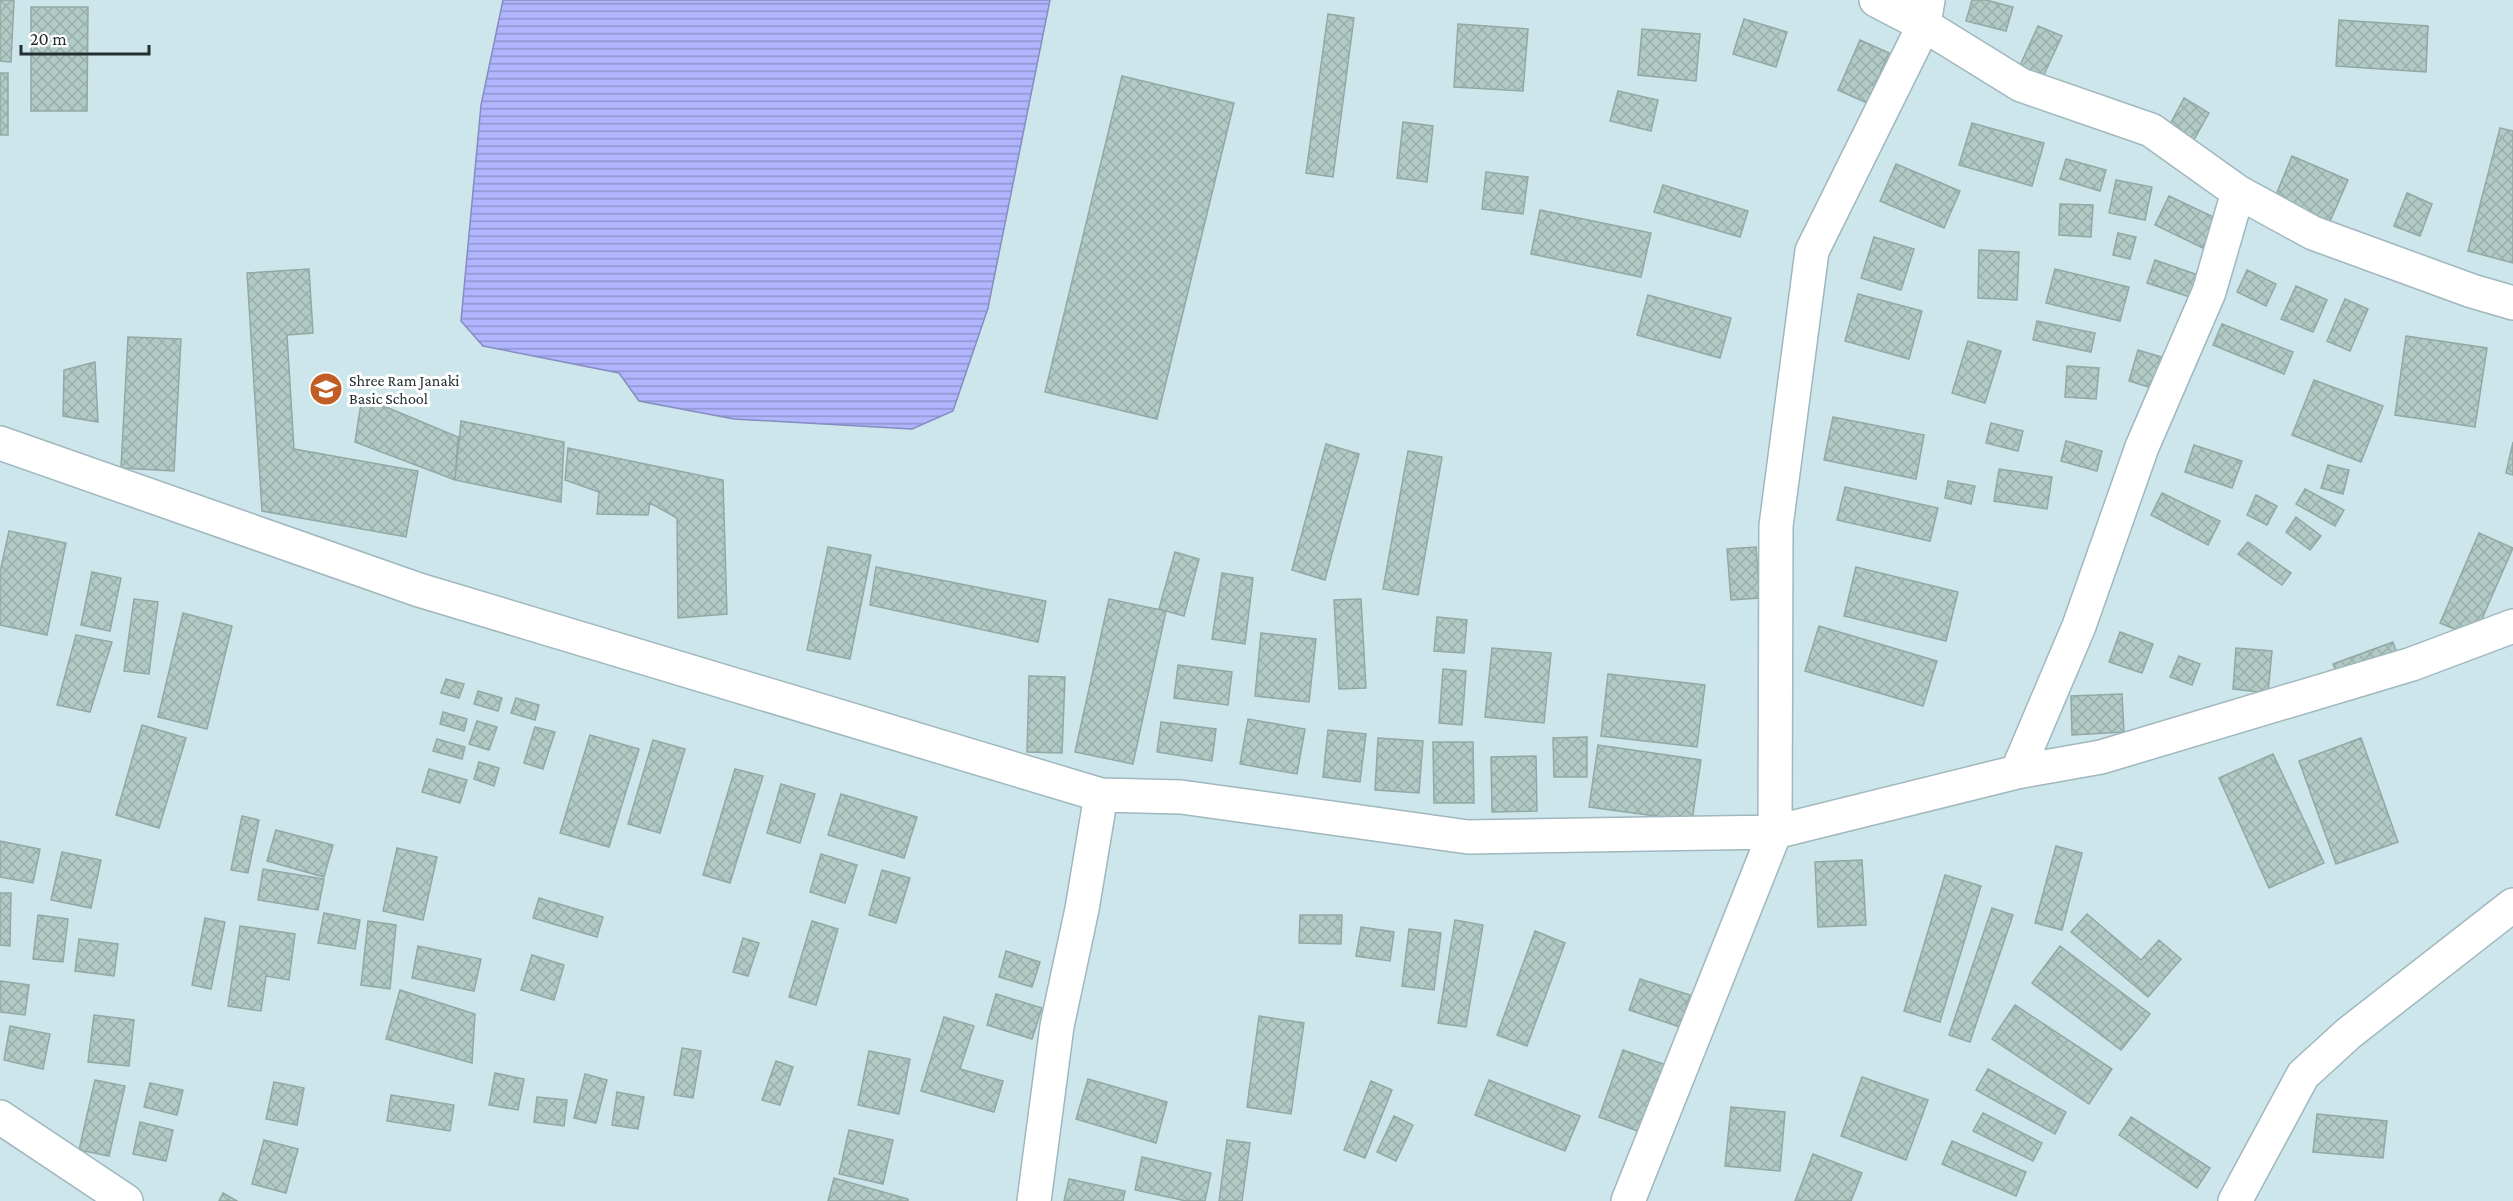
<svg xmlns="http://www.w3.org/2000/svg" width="2513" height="1201" viewBox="0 0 2513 1201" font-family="'Crimson Pro',serif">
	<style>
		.water { fill: url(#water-rules); stroke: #868cc0; stroke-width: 1.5 }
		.building { fill: url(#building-cross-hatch); stroke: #91a9a4; stroke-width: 1.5 }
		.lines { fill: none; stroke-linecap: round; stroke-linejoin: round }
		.street-casing { stroke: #9fb7bd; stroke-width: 36 }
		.secondary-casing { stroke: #9fb7bd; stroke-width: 36 }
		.street { stroke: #fff; stroke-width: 33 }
		.secondary { stroke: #fff; stroke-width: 33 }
		.labels { text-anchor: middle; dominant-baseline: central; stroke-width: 6; stroke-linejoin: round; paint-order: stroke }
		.poi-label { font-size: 16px; fill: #242e30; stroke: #fff; text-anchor: start }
	</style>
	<defs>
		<pattern id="water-rules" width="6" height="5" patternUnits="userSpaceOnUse" patternTransform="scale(1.5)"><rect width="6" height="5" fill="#b0b5fe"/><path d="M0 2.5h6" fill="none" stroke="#8f94ce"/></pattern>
		<pattern id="building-cross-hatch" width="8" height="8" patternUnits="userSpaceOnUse" patternTransform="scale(1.5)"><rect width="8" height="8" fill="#b2cac5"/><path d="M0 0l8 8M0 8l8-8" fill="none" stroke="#99aeaa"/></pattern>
	</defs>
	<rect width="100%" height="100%" fill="#cde6ec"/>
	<path class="water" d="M503,0H1050L988,308L953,411L912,429L734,419L639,401L619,373L483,346L461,321L481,105Z"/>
	<path class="building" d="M0,0H14L11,62L0,61Z
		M1972,0H1986L2013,7L2006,31L1966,21Z
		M31,7H88L87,111H31Z
		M1328,14L1354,18L1333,177L1306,173Z
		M1744,19L1787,32L1776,67L1733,54Z
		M2339,20L2428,26L2426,72L2336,66Z
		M1458,24L1528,29L1523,91L1454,87Z
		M2038,26L2062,36L2040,83L2017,72Z
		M1642,29L1700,34L1696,81L1638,75Z
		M1860,40L1889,53L1867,103L1838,90Z
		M0,73H8V135H0Z
		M1122,76L1234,103L1157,419L1045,392Z
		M1618,91L1658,100L1651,131L1610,121Z
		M2184,98L2209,113L2191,145L2166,132Z
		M1403,122L1433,126L1427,182L1397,178Z
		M1972,123L2044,143L2032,186L1959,165Z
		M2500,128L2513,131V263L2468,251Z
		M2292,156L2348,180L2328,226L2273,202Z
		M2066,159L2106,170L2100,191L2060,179Z
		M1896,164L1960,191L1944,228L1880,201Z
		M1486,172L1528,177L1523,214L1482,209Z
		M2116,180L2152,187L2145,220L2109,213Z
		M1663,185L1748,211L1740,237L1654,212Z
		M2407,193L2432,204L2420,236L2394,226Z
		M2169,196L2220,220L2207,250L2155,225Z
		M2060,204L2093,205L2091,237L2059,235Z
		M1540,210L1651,233L1641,277L1531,254Z
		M2118,233L2136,237L2130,259L2113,255Z
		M1874,237L1914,249L1901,290L1861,278Z
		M1979,250L2019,252L2017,300L1978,298Z
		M2155,260L2201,276L2193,298L2147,283Z
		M309,269L313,333L287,335L294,449L418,471L406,537L262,511L247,273Z
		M2055,269L2129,287L2120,321L2046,303Z
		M2247,270L2276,284L2266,306L2237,292Z
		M2296,286L2327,300L2313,332L2281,319Z
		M1858,294L1922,311L1909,359L1845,341Z
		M1648,295L1731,318L1720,358L1637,335Z
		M2345,299L2368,309L2350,351L2327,341Z
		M2037,321L2095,333L2091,352L2033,340Z
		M2222,324L2293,352L2284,374L2213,345Z
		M2406,336L2487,348L2475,427L2395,415Z
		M128,337L181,339L174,471L121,468Z
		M1968,341L2001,351L1985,403L1952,393Z
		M2138,350L2175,361L2165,392L2129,381Z
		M95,362L98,422L63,416L64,370Z
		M2067,366L2099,368L2096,399L2065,397Z
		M2314,380L2383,406L2361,462L2292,435Z
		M362,397L458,437L455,480L355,442Z
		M1833,417L1924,435L1916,479L1824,460Z
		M461,421L564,442L561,502L455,480Z
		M1991,423L2023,431L2018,451L1986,443Z
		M2066,441L2102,451L2097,471L2061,461Z
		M2513,442V475L2506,473Z
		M1326,444L1359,454L1325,580L1292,570Z
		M2194,445L2242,461L2232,488L2185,472Z
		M568,448L723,480L727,614L678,618L677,518L650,503L648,515L597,514L599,492L565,480Z
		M1408,451L1442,457L1418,595L1383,589Z
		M2328,465L2349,470L2343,494L2321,488Z
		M1999,469L2052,477L2047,509L1994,501Z
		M1948,481L1975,486L1971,504L1945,498Z
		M1845,487L1938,508L1930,541L1837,520Z
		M2305,489L2344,510L2335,526L2296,504Z
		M2162,493L2220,521L2208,545L2151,515Z
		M2256,495L2277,506L2267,525L2247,515Z
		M2296,517L2321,536L2310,550L2286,532Z
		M9,531L66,543L47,635L0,625V572Z
		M2479,533L2513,548L2474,637L2440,623Z
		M2248,542L2291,573L2282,585L2238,554Z
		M828,547L871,555L850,659L807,650Z
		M1756,547L1760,598L1731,600L1727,549Z
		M1175,552L1199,559L1184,616L1159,609Z
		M876,567L1046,601L1038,642L870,605Z
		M1856,567L1958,592L1946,641L1844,616Z
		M92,572L121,578L110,631L81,625Z
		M1222,573L1253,578L1245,644L1212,639Z
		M134,599L158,602L149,674L124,671Z
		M1109,599L1166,611L1133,764L1075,752Z
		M1361,599L1366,688L1339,689L1334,600Z
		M183,613L232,626L207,729L158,717Z
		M1437,617L1467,620L1464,653L1434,651Z
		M1819,626L1937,661L1923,706L1805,671Z
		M2120,632L2153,644L2142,673L2109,662Z
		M1261,633L1316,639L1309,702L1255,696Z
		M76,635L112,642L90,712L57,705Z
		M2393,642L2399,659L2340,682L2333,664Z
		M1492,648L1551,653L1544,723L1485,717Z
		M2236,648L2272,651L2268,693L2233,689Z
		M2179,656L2200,664L2192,685L2170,677Z
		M1178,665L1232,672L1228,705L1174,698Z
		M1443,669L1466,671L1462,725L1439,723Z
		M1608,674L1705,685L1697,747L1601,736Z
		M1029,676L1065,677L1062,753L1027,752Z
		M446,679L464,684L459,698L441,693Z
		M478,691L502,698L498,711L474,704Z
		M2122,694L2124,732L2072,735L2071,696Z
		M516,698L539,705L535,720L511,713Z
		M443,712L467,719L464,731L440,724Z
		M1248,719L1305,729L1297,774L1240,764Z
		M477,721L497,727L489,750L469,744Z
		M1161,722L1216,729L1212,761L1157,752Z
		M142,725L186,738L159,828L116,815Z
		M535,727L555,732L543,769L524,763Z
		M1328,730L1366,734L1360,782L1323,777Z
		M590,735L639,749L609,847L560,833Z
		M1587,737V777H1554L1553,738Z
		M1378,738L1423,741L1419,793L1375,790Z
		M2361,738L2398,842L2336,864L2299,761Z
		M437,739L465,747L462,759L433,751Z
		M653,740L685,749L660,833L628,824Z
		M1433,742H1473L1474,803H1434Z
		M1598,745L1701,760L1692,821L1589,807Z
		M2273,754L2324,863L2269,888L2219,778Z
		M1536,756L1537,811L1492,812L1491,757Z
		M479,762L499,768L494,786L474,779Z
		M429,769L467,780L460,803L422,792Z
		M735,769L763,776L730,883L703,875Z
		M781,784L815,794L800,843L767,833Z
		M841,794L917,817L904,858L828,835Z
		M242,816L259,820L248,873L231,870Z
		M276,830L333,845L324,877L267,861Z
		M0,841L40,849L33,883L0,877Z
		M2056,846L2082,853L2062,930L2035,923Z
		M397,848L437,857L423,920L383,911Z
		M62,852L101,860L91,908L51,900Z
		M821,854L857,865L845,903L810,892Z
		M1862,860L1866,925L1818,927L1815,862Z
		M263,869L324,879L318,910L258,900Z
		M882,870L910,878L896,923L869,915Z
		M1945,875L1981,886L1940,1022L1904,1011Z
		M0,893H11L10,946L0,945Z
		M539,898L603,917L597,937L533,918Z
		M1992,908L2013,915L1970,1042L1949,1035Z
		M324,913L360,920L355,949L318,943Z
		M2087,914L2141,960L2159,940L2181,959L2148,997L2071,932Z
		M38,915L68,919L63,962L33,959Z
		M1300,915H1342L1341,944L1299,943Z
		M205,918L225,922L211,989L192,985Z
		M1455,920L1483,925L1466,1027L1438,1023Z
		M368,921L396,925L390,989L361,985Z
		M812,921L838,929L816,1005L789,997Z
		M240,926L295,934L289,980L266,976L261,1011L228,1006Z
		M1361,927L1394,932L1390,961L1356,956Z
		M1409,929L1441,933L1434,990L1402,986Z
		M1535,931L1565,943L1527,1046L1497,1035Z
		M743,938L759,943L748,976L733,972Z
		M79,939L118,944L114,976L75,971Z
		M418,946L481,959L474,991L412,978Z
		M2060,946L2150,1014L2121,1050L2032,983Z
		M1006,951L1040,962L1032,987L999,977Z
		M532,955L564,965L554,1000L521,990Z
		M1640,979L1690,995L1680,1027L1629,1010Z
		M0,981L29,985L25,1015L0,1012Z
		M400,990L475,1014L472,1063L386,1039Z
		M996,994L1042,1008L1032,1039L987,1025Z
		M2015,1005L2112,1069L2089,1104L1992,1039Z
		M94,1015L134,1020L129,1066L88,1062Z
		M1259,1016L1304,1023L1291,1114L1247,1107Z
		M944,1017L974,1026L960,1069L1003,1081L994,1112L921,1091Z
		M10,1026L50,1034L43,1069L4,1060Z
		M682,1048L701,1051L693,1098L674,1095Z
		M1623,1050L1669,1066L1646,1134L1599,1117Z
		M869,1051L910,1059L899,1114L858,1105Z
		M776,1061L793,1067L780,1105L762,1100Z
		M1988,1069L2066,1112L2055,1134L1976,1090Z
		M495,1073L524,1079L518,1110L489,1105Z
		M585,1074L607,1080L596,1123L574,1118Z
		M1862,1077L1928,1100L1906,1160L1841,1136Z
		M1088,1079L1167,1102L1156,1143L1076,1119Z
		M95,1080L125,1086L109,1156L79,1150Z
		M1489,1080L1580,1116L1565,1151L1475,1115Z
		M1371,1081L1392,1090L1365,1158L1344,1150Z
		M274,1082L304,1088L297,1125L266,1119Z
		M150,1083L183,1090L177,1115L144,1107Z
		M617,1092L644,1097L638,1129L612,1125Z
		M391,1095L454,1105L450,1131L387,1121Z
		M537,1097L567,1100L564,1126L534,1122Z
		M1731,1107L1785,1112L1780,1171L1725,1166Z
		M1983,1113L2042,1143L2033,1161L1973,1131Z
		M2317,1114L2387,1121L2383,1158L2313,1152Z
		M1394,1116L1413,1125L1396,1161L1377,1152Z
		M2131,1117L2210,1168L2197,1188L2119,1135Z
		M140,1122L173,1130L166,1161L133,1154Z
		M849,1130L893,1140L883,1184L839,1174Z
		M264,1140L298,1149L286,1193L252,1184Z
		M1227,1140L1250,1143L1242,1201H1219Z
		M1952,1141L2026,1172L2016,1196L1942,1164Z
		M1813,1154L1862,1173L1851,1201H1795Z
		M1142,1157L1211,1173L1205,1201H1186L1135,1190Z
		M834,1178L908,1199V1201H828Z
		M1069,1179L1125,1191L1123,1201H1064Z
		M223,1193L237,1201H219Z"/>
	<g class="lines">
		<defs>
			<path id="street" d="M1876,0L1924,25L2021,85L2151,130L2238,192L2313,233L2472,291L2513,303
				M0,443L419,590L1101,795L1181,797L1468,837L1775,832L2017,772L2101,757L2412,664L2513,626
				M2017,772L2079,626L2142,447L2209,292L2238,192
				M1034,1201L1057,1026L1082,909L1101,795
				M1628,1201L1775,832L1776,526L1812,251L1924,25L1928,0
				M2235,1201L2303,1075L2349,1033L2513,905"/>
			<path id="secondary" d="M0,1117L126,1201"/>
		</defs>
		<use href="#street" class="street-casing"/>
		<use href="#secondary" class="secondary-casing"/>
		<use href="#street" class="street"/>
		<use href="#secondary" class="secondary"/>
	</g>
	<defs>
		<symbol id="school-disc" viewBox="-11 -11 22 22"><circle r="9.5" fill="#c15e26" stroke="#fff"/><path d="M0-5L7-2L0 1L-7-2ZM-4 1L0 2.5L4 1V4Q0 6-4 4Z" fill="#fff"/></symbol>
	</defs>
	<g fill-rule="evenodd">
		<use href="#school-disc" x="307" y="370" width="38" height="38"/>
	</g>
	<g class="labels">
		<g class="poi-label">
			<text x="349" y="380">Shree Ram Janaki<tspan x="349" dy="18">Basic School</tspan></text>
		</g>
	</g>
	<path d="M21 45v9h128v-9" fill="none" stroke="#242e30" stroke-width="3"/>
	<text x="30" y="45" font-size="18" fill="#242e30" stroke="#ffffff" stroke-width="4.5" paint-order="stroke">20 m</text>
</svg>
